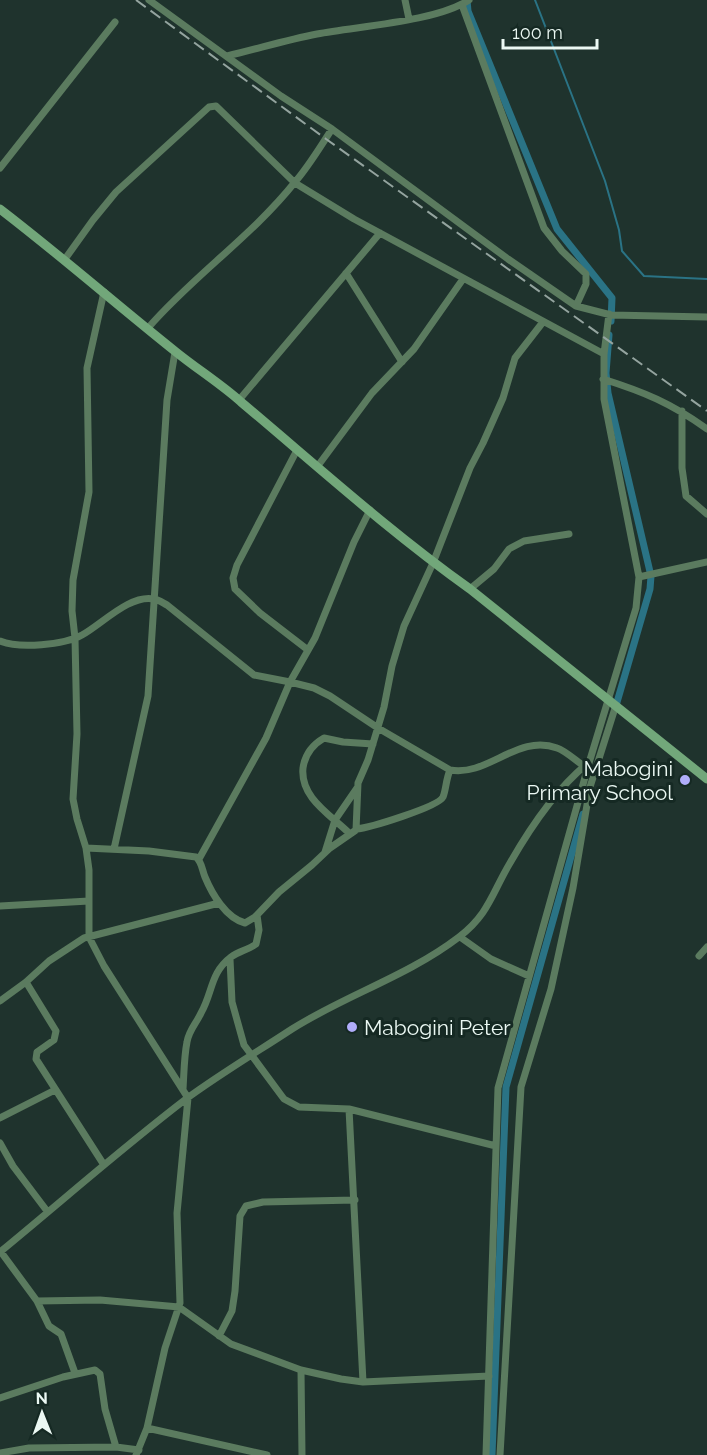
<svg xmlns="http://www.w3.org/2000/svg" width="707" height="1455" viewBox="0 0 707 1455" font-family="Raleway,sans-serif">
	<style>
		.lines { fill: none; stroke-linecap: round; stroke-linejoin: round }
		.stream { stroke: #2a7385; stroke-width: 2 }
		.canal { stroke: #2a7385; stroke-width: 7 }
		.street { stroke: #5b7b5f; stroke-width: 7 }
		.secondary { stroke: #72a77a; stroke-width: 9 }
		.rail { stroke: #94a49f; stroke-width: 2; stroke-dasharray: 12 6; stroke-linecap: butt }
		.poi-dot { fill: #b0adfa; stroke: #152923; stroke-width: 2 }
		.labels { text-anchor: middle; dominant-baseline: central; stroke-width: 6; stroke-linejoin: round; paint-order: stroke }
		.poi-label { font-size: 21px; fill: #ebf8f3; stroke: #152923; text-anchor: end }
	</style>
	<rect width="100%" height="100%" fill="#1f332d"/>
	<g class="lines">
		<path class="stream" d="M535,0L605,181L619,230L622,251L644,276L707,279"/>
		<path class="canal" d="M467,0L468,11L557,229L612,298L611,321
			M609,335L606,373L608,393L651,576L650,589L615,709
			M492,1455L506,1087L583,814"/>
		<path class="street" d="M149,0L281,96L332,129L508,259L576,306L611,315L707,317
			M405,0L409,19
			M462,5L544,228L562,251L586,274V284L576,306
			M227,56C257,49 286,40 317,34C358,26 435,22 469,0
			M0,168L115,22
			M65,259L93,220L116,192L209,107L216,106L295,183L354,219L604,354
			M346,273L402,362
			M104,292L87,368L89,492L73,580L72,611L75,638L77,734L73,799L77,819L86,848L89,870V937L104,966L188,1098L177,1213L180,1303L165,1348L147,1428L136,1455
			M148,328C193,276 252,236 295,182C309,166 320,147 332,129
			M603,379C644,392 671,403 707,429
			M239,400L380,233
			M682,411V468L686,496L707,514
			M297,450L237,565L233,578L235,589L260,613L308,650
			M317,467L372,393L414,349L463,279
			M639,577L707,562
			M470,589L494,569L509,549L524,541L569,534
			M0,641C19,649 64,645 82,635C102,624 130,594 154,599C159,600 163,603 167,605L254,675L290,682L314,688L330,696L378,728L450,770C488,777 518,733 557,748C566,751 576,761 584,766
			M356,829C369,828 438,807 443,797C446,790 446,779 450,770
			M350,834C331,815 300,798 303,768C305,754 312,745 324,738L343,742L373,744
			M86,848L149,851L196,857C202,862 202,870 205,877C212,894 226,918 245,923L255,917L279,892L312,865L330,848L356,830L358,783L368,760L384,707L392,666L404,626L433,563L470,468L483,443L503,398L515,358L543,322
			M114,849L148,696L167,400L175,352
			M325,852L335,820L357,788
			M199,859L266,738L290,682L315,638L354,542L370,510
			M0,906L89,901
			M460,937L491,959L529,976
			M699,956L707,947
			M230,959L232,1002L244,1045L284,1099L299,1107L349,1109L496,1146
			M26,982L56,1031L54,1040L37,1052L36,1059L104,1165
			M0,1001L26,982L49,961L84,938L219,903
			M183,1089C184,1074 184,1057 187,1042C189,1030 196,1024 201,1013C213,992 210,973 231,957C239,951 248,950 256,944L259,930L257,915
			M349,1109L363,1382
			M0,1118L55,1090
			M0,1143L13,1166L47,1211
			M0,1252C62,1201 122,1148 186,1099C220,1074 257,1052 292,1029C346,995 408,976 459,937C489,914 492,893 510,863C530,828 556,789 588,763
			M1,1252L37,1301L49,1326L61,1334L75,1373
			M37,1301L100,1300L179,1307L231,1344L301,1370L341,1379L363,1382L489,1376
			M219,1336L232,1311L235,1291L240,1216L246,1206L263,1202L355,1200
			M301,1370L302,1455
			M0,1398L63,1377L95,1370L100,1374L105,1409L116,1447
			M147,1428L267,1455
			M0,1453L29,1448L116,1447L139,1450
			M486,1455L498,1088L589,763L636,608L639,577L604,399V354L609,314
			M500,1455L521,1087L551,989L573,888L590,787L616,705"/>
		<path class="secondary" d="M0,209C60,255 117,305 176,352C197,369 221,384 241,402C316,465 390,532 470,589L707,779"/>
		<path class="rail" d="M136,0L326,139L707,411"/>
	</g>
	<g class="poi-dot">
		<circle cx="685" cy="780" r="6"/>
		<circle cx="352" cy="1027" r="6"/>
	</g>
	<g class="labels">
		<g class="poi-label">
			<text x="673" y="768">Mabogini<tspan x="673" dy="24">Primary School</tspan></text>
			<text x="364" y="1027" text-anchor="start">Mabogini Peter</text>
		</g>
	</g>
	<g transform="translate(42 1413) rotate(359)" stroke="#152923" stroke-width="4.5" paint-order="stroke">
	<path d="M0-4.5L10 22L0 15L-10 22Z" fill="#ebf8f3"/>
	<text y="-9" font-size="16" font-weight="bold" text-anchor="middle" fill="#ebf8f3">N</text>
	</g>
	<path d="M503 39v9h94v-9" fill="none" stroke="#ebf8f3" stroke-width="3"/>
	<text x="512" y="39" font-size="18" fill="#ebf8f3" stroke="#152923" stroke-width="4.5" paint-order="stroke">100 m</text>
</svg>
